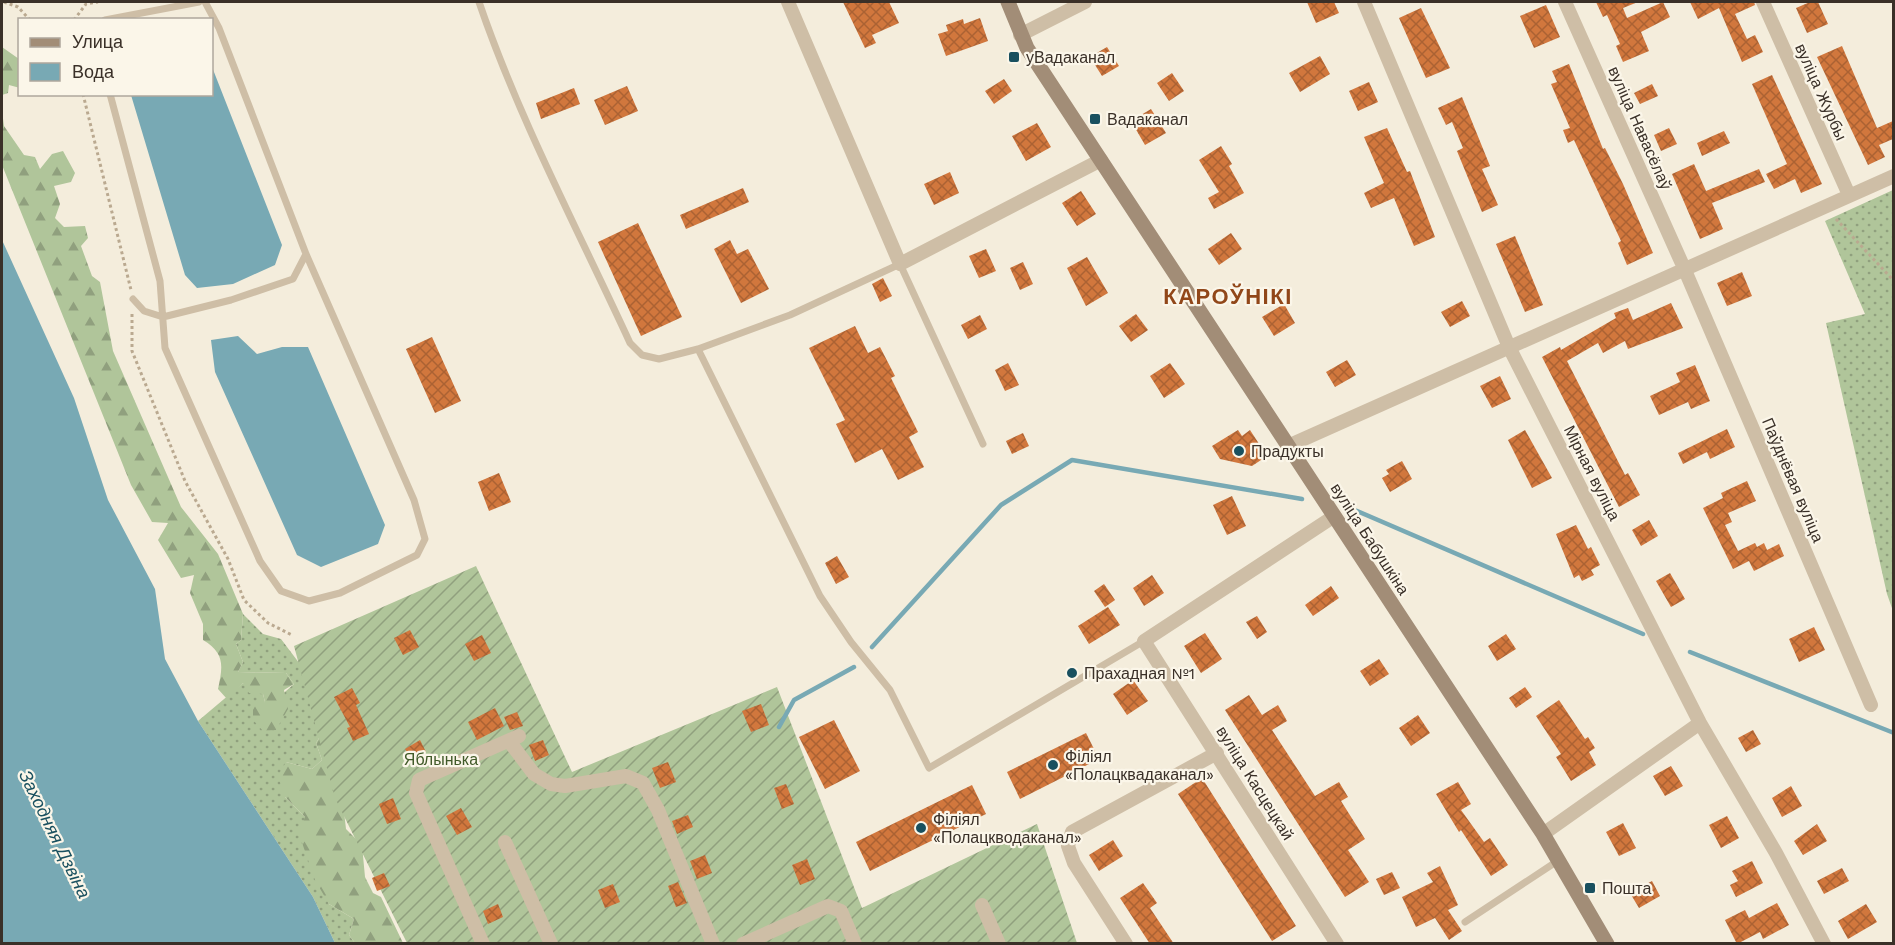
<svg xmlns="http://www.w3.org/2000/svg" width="1895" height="945" viewBox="0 0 1895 945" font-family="'Work Sans',sans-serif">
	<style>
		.grass { fill: url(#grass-dots) }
		.forest { fill: url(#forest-firs) }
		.garden { fill: url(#garden-furrows) }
		.water { fill: #78a9b4 }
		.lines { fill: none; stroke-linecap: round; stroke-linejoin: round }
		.stream { stroke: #78a9b4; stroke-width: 4.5 }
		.building { fill: url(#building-cross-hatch) }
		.path { stroke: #baa990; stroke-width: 3; stroke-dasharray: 3 3; stroke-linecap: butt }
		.lane { stroke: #cebea6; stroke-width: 7 }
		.street { stroke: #cebea6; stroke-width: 14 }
		.secondary { stroke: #a28d77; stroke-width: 15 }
		.poi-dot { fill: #19505f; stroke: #fbf6e9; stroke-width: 2 }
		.labels { text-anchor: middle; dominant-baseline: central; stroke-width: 4.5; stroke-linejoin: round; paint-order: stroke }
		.poi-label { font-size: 16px; fill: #3a3028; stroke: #fbf6e9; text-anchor: start }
		.street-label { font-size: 16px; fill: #3a3028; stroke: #fbf6e9 }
		.park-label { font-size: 16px; fill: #415a29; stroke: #fbf6e9 }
		.water-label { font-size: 18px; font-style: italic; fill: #19505f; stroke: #fbf6e9 }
		.district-label { font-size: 22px; font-weight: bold; letter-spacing: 1.5px; fill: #914719; stroke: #fbf6e9 }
	</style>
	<defs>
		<pattern id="grass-dots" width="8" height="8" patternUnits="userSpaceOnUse" patternTransform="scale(1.5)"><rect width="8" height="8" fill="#b0c59a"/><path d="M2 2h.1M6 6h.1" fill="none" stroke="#90a07e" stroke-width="1.8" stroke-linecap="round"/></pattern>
		<pattern id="forest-firs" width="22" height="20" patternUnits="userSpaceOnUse" patternTransform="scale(1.5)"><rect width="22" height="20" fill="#b0c59a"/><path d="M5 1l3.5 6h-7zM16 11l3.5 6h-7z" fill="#90a07e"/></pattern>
		<pattern id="garden-furrows" width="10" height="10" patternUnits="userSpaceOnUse" patternTransform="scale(1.5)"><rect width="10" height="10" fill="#b0c59a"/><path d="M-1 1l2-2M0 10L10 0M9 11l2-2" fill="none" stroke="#90a07e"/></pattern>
		<pattern id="building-cross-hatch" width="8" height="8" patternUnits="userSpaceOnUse" patternTransform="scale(1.5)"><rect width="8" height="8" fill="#d1773d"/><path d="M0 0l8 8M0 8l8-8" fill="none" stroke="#ab6233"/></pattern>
	</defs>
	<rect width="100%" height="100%" fill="#f4eddc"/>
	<path class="grass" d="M1893,190V611L1887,594L1826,323L1865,314L1825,221Z
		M243,614L263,634L281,639L315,684L321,735L316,743L322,760L312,769L286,762L285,797L305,817L329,904L354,919L349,935L355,943H335L313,897L198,721L243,683L263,694L265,702L253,720L294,684L286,673L238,672L243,662L236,644L241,640Z"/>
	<path class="forest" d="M2,47L19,59L20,88L9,85L8,93L2,95Z
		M2,111L4,126L24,155L35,157L40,169L52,154L63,151L75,173L71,182L54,186L60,204L55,218L64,227L85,226L88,238L81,246L92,276L100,282L113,351L181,507L218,554L243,614L241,640L236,644L243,662L238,672L286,673L294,684L284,690L288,709L276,730L263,731L253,720V704L265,702L263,694L249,693L243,683L227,699L218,689C223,666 225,653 203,640V624L190,593L194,575L181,578L158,540L168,523L152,522L131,485L2,165Z
		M321,735L343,803L346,829L362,845L365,877L373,893L381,897L403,943H355L349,935L354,919L329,904L315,880L299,834L305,817L285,797L278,776L286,762L312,769L322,760L316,743Z"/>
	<path class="garden" d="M476,566L572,772L777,687L862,908L1037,824L1077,943H407L335,798L294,646Z"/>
	<path class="water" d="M212,67L282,245L275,265L233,284L197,288L185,275L131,95L212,94Z
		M2,240L74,398L108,500L155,589L165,659L198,721L313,897L335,943H2Z
		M238,336L257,354L282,347H308L385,525L378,544L321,567L297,555L215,372L211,340Z"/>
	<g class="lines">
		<path class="stream" d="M1350,508L1643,634
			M872,647L1001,505L1072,460L1302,499
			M1690,652L1894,733
			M779,727L794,700L854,667"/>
	</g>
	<path class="building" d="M843,2H889L899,23L872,35L876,43L865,48Z
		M1307,2H1334L1339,13L1316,23Z
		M1596,2H1638L1623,8L1627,18L1663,2L1670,17L1641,32L1649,51L1623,62L1616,46L1620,44L1607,15L1603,17Z
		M1690,2H1754L1755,5L1735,14L1747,39L1755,35L1763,52L1742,62L1719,8L1698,19Z
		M1810,2H1818L1828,24L1807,33L1796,8Z
		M1546,5L1560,37L1534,48L1520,16Z
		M1421,8L1450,68L1426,78L1399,18Z
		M980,18L988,41L946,56L938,34L948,31L946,25L963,19L964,24Z
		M1842,46L1877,128L1893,121V139L1879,145L1885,157L1868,165L1817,57Z
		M1107,47L1119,66L1102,76L1090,57Z
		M1320,56L1330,74L1300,92L1289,73Z
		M1569,64L1603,149L1605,148L1623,184L1653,253L1627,265L1618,243L1621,241L1574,140L1568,143L1563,130L1570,128L1551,84L1557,82L1552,71Z
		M1172,73L1184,91L1169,101L1157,83Z
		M1772,75L1822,184L1801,193L1795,179L1774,189L1766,174L1787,164L1752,84Z
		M1004,79L1012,91L994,104L985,91Z
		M1369,82L1378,102L1358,111L1349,91Z
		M1652,84L1658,96L1640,104L1634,93Z
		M627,86L638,111L605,125L594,100Z
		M574,88L580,104L541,119L536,103Z
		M1462,97L1490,166L1482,169L1498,205L1482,212L1457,151L1463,148L1452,122L1446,125L1438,108Z
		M1151,109L1166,133L1145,145L1131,121Z
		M1037,123L1051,147L1026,161L1012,136Z
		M1387,128L1407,172L1410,171L1435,237L1414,246L1394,198L1371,208L1364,193L1384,183L1364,137Z
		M1669,128L1677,144L1661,151L1654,135Z
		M1724,131L1730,143L1702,156L1697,143Z
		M1221,146L1232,164L1229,166L1244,193L1214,209L1208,198L1219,192L1199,160Z
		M1694,164L1706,191L1759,169L1765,182L1712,203L1723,229L1700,239L1672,174Z
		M950,172L959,193L934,205L924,184Z
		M743,188L749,202L686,229L680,215Z
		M1081,191L1096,214L1077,226L1062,203Z
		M638,223L682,317L641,336L598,242Z
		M1231,233L1242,249L1219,265L1208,249Z
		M1515,236L1543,305L1525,312L1496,244Z
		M730,240L737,254L748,249L769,289L741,303L714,249Z
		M986,249L996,271L979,278L969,256Z
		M1087,257L1108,293L1086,306L1067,268Z
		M1023,262L1033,284L1020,290L1010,268Z
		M1742,272L1752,296L1727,306L1717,283Z
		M883,278L892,296L880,302L872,284Z
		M1462,301L1470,316L1450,327L1441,312Z
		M1671,303L1683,328L1628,349L1625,341L1603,353L1598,343L1567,361L1625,475L1628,473L1640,495L1619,507L1542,357L1560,347L1561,350L1616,318L1614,313L1628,308L1633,320Z
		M1284,304L1295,323L1274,336L1262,317Z
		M1136,314L1148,330L1131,342L1119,326Z
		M980,315L987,329L968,339L961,325Z
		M855,326L868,353L880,347L895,376L891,378L918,432L909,437L924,467L898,480L882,449L855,463L836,424L845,420L809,348Z
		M432,337L461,401L435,413L406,349Z
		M1347,360L1356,375L1335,387L1326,372Z
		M1008,363L1019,385L1005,391L995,370Z
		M1170,363L1185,384L1164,398L1150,376Z
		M1695,365L1710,401L1691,409L1688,402L1659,415L1650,396L1680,382L1676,373Z
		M1500,376L1511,399L1492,408L1480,386Z
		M1727,429L1735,447L1710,459L1707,452L1683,464L1678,453Z
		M1238,430L1242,436L1250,430L1267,456L1252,466L1220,459L1212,446Z
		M1525,430L1552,478L1532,488L1508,440Z
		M1023,433L1029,446L1012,454L1006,441Z
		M1402,461L1412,479L1390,492L1382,478L1389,474L1386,470Z
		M499,473L511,502L489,511L478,482Z
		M1747,481L1756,501L1728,513L1732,522L1725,525L1738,551L1755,543L1757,547L1764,543L1767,550L1779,544L1784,556L1754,571L1749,561L1733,569L1703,508L1723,498L1721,493Z
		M1232,496L1246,526L1227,535L1213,505Z
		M1649,520L1658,536L1641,546L1632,530Z
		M1576,525L1588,549L1591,547L1600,565L1591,570L1594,575L1582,581L1579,575L1574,578L1556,534Z
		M837,556L849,577L836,584L825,563Z
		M1670,573L1685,599L1671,607L1656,581Z
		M1152,575L1164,593L1144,606L1133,588Z
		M1104,584L1115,600L1105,607L1094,591Z
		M1331,586L1339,598L1313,616L1305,605Z
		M1108,607L1120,625L1089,644L1078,626Z
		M1257,616L1267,632L1257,639L1246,622Z
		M1814,627L1825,650L1799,662L1789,639Z
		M410,630L419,647L403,655L394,638Z
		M1205,633L1222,659L1201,673L1184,646Z
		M1506,634L1516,649L1497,661L1488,646Z
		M482,635L491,653L474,661L465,644Z
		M1379,659L1389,674L1370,686L1360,671Z
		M1133,680L1148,701L1127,715L1113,694Z
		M1525,687L1532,697L1516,708L1509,698Z
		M352,688L360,703L356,705L369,734L353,741L347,728L350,727L334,697Z
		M1249,695L1262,715L1278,705L1287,721L1272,730L1315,796L1339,782L1348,797L1341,801L1365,839L1348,850L1369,882L1345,897L1225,710Z
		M1559,700L1585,739L1588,737L1595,748L1589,752L1596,765L1571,781L1556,757L1561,754L1536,716Z
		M761,704L769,725L751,732L742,711Z
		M495,708L504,726L477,740L468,722Z
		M517,712L523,726L510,730L504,717Z
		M1418,715L1430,733L1411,746L1399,728Z
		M834,720L860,771L825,789L799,737Z
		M1753,730L1761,744L1746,752L1738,738Z
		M1086,733L1099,759L1020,799L1007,772Z
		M420,740L426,752L412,760L405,749Z
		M543,740L549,755L535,761L529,745Z
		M668,762L676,782L660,788L652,768Z
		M1671,766L1683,786L1665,796L1653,776Z
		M1202,778L1296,926L1272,941L1178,794Z
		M1458,782L1471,804L1461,810L1484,842L1490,838L1508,865L1491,876L1461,830L1459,832L1436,794Z
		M786,784L794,804L782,809L774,788Z
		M972,785L986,814L870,871L856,842Z
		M1791,786L1802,806L1782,817L1772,798Z
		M393,798L401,819L387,824L379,804Z
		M461,808L472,827L457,835L446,816Z
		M688,815L693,827L677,834L672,821Z
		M1727,816L1739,838L1721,848L1709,825Z
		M1623,823L1636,848L1619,856L1606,832Z
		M1817,824L1827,841L1803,855L1794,841Z
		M1113,840L1123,856L1099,871L1089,855Z
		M705,855L712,873L697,879L690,861Z
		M807,859L815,879L800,885L792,865Z
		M1752,861L1763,883L1736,897L1730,885L1738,881L1732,871Z
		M1440,866L1458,905L1448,910L1462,931L1449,940L1435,918L1416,927L1402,897L1433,882L1427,873Z
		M1842,868L1849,881L1824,894L1817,881Z
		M1392,872L1400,888L1384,895L1376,879Z
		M384,873L390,886L377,891L372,878Z
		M1652,881L1660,896L1639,908L1630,893Z
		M678,882L687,903L676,907L668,886Z
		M1143,883L1157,903L1150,908L1174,944H1150L1120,898Z
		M613,884L620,902L605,908L598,890Z
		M1777,903L1789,925L1763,939L1760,932L1737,944L1725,920L1745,910L1749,918Z
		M498,904L503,917L488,924L483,911Z
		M1866,904L1877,922L1848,939L1838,921Z"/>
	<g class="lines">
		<path class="path" d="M4,2L18,7L30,20
			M74,20L86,4L98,2
			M83,94L131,290
			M1836,219L1894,281
			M132,314V351L185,481L228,559L244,600L268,623L292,635"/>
		<path class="lane" d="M479,2C519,119 578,230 630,343L642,355L659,359L698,349L790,315L900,264L983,444
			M105,20L199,2
			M110,94L160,281L165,348L260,561L281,591L309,601L340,593L417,555L425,539L414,500L306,254L219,28L205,2
			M133,299L144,311L163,317L231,300L293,279L306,254
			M698,349L820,596L851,642L890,690L929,768L1144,641
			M1465,922L1559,860"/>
		<path class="street" d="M788,2L900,264L1101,160
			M1364,2L1509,347L1700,723L1776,853L1824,944
			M1565,2L1684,268L1871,705
			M1763,2L1849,195
			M1020,35L1085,2
			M1288,446L1894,176
			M1333,517L1144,641L1337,944
			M509,741L534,774L551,784L565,786L626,776L643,783L658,810L713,944
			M1543,834L1700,723
			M505,842L551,944
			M982,905L999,944
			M483,944L416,793L419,780L519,736
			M743,944L828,906L841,911L855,944
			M1126,944L1074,863L1068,846L1072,832L1217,753"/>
		<path class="secondary" d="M1008,2L1027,48L1543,834L1607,944"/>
	</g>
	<g class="poi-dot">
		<rect x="1008" y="51" width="12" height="12" rx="3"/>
		<rect x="1089" y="113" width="12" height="12" rx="3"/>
		<circle cx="1239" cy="451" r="6"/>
		<circle cx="1072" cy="673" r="6"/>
		<circle cx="1053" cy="765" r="6"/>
		<circle cx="921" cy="828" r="6"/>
		<rect x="1584" y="882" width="12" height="12" rx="3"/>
	</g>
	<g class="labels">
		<g class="poi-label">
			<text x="1026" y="57">уВадаканал</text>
			<text x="1107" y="119">Вадаканал</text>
			<text x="1251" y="451">Прадукты</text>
			<text x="1084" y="673">Прахадная №1</text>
			<text x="1065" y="756">Філіял<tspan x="1065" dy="18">«Полацквадаканал»</tspan></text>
			<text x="933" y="819">Філіял<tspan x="933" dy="18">«Полацкводаканал»</tspan></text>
			<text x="1602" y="888">Пошта</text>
		</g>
		<g class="street-label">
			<text transform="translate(1821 92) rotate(66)">вуліца Журбы</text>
			<text transform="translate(1640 128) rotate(66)">вуліца Навасёлаў</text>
			<text transform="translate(1592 473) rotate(63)">Мірная вуліца</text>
			<text transform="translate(1793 480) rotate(67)">Паўднёвая вуліца</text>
			<text transform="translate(1370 539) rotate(57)">вуліца Бабушкіна</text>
			<text transform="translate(1255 783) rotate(58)">вуліца Касцецкай</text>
		</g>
		<g class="park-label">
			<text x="441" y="759">Яблынька</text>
		</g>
		<g class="water-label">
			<text transform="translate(55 834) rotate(64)">Заходняя Дзвіна</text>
		</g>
		<g class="district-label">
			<text x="1228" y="296">КАРОЎНІКІ</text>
		</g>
	</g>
	<rect width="1895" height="945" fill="none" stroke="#3a3028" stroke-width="6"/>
	<rect x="18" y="18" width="195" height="78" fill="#fbf6e9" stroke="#aea79c" stroke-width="1.5"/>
	<rect x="30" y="38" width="30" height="9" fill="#a28d77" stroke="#aea79c" stroke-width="1.5"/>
	<text x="72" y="48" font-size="18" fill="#3a3028">Улица</text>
	<rect x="30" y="63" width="30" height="18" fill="#78a9b4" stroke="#aea79c" stroke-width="1.5"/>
	<text x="72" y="78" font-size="18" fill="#3a3028">Вода</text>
</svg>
